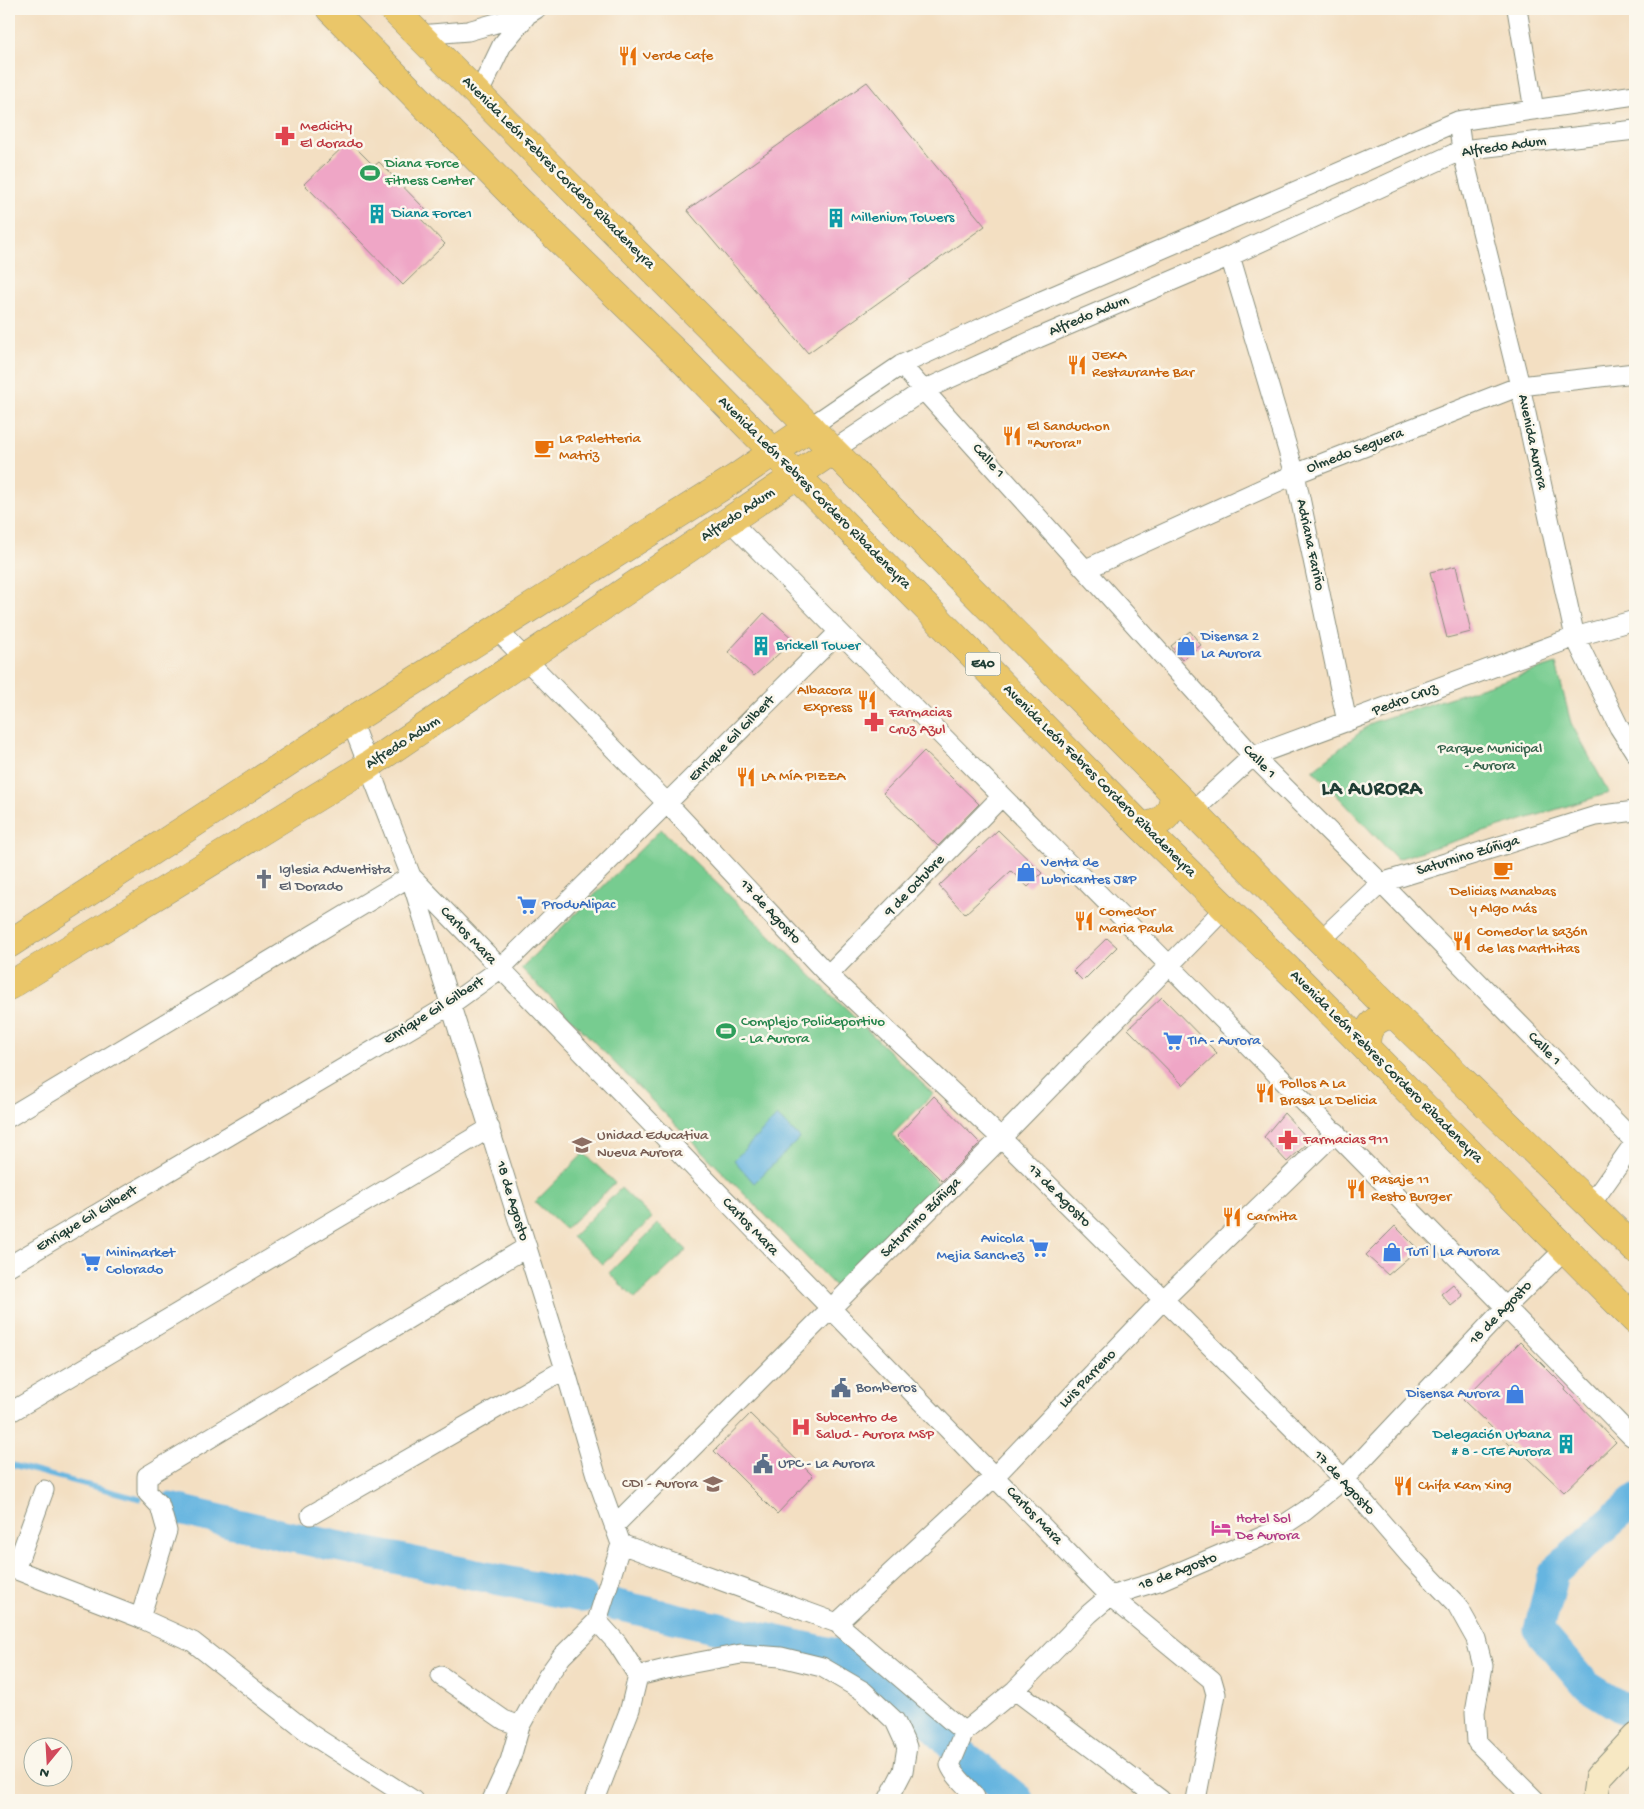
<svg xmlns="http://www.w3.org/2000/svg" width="1644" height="1809" viewBox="0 0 1644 1809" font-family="'Gochi Hand',sans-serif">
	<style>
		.green { fill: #77cc90; stroke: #4b8462 }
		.water { fill: #66b5e0; stroke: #42798a }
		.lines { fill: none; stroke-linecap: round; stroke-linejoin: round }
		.stream { stroke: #66b5e0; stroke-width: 5 }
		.river { stroke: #66b5e0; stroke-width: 31 }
		.building { fill: #efa6c6 }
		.street-casing { stroke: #898e7b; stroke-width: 21 }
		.secondary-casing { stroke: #898e7b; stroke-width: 28 }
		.primary-casing { stroke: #898e7b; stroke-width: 29 }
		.highway-casing { stroke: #898e7b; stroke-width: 29 }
		.street { stroke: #fff; stroke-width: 19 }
		.secondary { stroke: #f7e8c3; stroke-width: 26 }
		.primary { stroke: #eac669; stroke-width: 28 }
		.highway { stroke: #eac669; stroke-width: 28 }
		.labels { text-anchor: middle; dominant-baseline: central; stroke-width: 5; stroke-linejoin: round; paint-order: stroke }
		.shield { fill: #fbf7ec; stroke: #61756b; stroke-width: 1 }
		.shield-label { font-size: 14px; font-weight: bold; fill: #1f3d34 }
		.food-label { font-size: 15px; fill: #c56008; stroke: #fbf7ec; text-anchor: start }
		.health-label { font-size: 15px; fill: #be3a42; stroke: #fbf7ec; text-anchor: start }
		.street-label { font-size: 15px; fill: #1f3d34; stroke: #fbf7ec }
		.leisure-label { font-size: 15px; fill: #27864d; stroke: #fbf7ec; text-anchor: start }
		.culture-label { font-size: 15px; fill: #0d838f; stroke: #fbf7ec; text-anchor: start }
		.shop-label { font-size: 15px; fill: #366cbe; stroke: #fbf7ec; text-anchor: start }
		.park-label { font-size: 15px; fill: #35614b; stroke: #fbf7ec }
		.worship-label { font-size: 15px; fill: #5b616d; stroke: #fbf7ec; text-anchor: start }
		.education-label { font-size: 15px; fill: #785e54; stroke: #fbf7ec; text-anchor: start }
		.service-label { font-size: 15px; fill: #4e5e75; stroke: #fbf7ec; text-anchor: start }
		.hotel-label { font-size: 15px; fill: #b23c85; stroke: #fbf7ec; text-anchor: start }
		.district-label { font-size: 20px; font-weight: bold; letter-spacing: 1px; fill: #1f3d34; stroke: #fbf7ec }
	</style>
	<rect width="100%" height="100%" fill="#fbf7ec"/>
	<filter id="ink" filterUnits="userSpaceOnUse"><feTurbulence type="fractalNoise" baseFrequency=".02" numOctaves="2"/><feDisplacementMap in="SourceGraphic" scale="10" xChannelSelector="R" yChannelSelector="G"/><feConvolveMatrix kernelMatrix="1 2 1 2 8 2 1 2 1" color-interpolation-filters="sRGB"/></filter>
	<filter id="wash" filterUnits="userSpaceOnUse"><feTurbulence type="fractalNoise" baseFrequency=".0096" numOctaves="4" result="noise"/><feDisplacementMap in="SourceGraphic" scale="20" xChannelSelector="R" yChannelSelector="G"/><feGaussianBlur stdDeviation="1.12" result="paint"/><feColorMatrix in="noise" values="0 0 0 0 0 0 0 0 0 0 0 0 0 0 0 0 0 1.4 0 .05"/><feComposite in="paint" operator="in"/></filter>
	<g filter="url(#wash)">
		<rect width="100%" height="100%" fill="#f3dfc2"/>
		<path class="green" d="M1556,664L1571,723L1609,793L1397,859L1313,770L1373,722Z
			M661,829L933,1094L892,1135L940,1185L839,1290L521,968Z
			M584,1153L615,1183L565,1229L535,1202Z
			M621,1188L652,1218L603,1264L572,1237Z
			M658,1224L687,1250L635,1299L609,1273Z"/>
		<path class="water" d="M777,1116L800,1138L754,1183L734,1160Z"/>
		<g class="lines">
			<path class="stream" d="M9,1464L140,1499"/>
			<path class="river" d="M1635,1500L1553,1573L1539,1630L1587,1686L1635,1716
				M171,1508L283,1535L583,1597
				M612,1604L845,1656L911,1700L949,1743
				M960,1752L1019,1800"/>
		</g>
		<g id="blocks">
			<path class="building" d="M867,82L985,226L808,353L687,210Z
				M349,141L374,166L379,162L426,210L419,217L445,244L403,285L304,184Z
				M1456,566L1471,632L1447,638L1430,572Z
				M764,613L794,640L754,676L728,652Z
				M1190,631L1201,645L1182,660L1171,646Z
				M924,751L979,804L938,846L883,793Z
				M998,830L1042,873L1028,887L1011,871L965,914L939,886Z
				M1107,938L1117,947L1083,981L1073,971Z
				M1162,997L1217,1053L1183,1085L1128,1029Z
				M934,1096L980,1143L942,1181L897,1136Z
				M1284,1113L1310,1141L1287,1162L1264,1137Z
				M1395,1226L1418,1249L1388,1275L1366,1255Z
				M1453,1284L1463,1296L1451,1306L1441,1294Z
				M1520,1342L1566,1388L1565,1390L1616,1442L1564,1492L1512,1443L1510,1445L1463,1400Z
				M750,1414L813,1476L777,1514L714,1451Z"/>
		</g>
	</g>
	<g filter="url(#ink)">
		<use href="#blocks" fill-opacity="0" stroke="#898e7b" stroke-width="1"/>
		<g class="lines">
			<defs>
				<path id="street" d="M1517,9L1534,110
					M419,35L468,31L528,14L536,9
					M478,95L502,45L528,14
					M1458,121L1462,150L1520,386L1575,637L1619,727L1635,752
					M1230,256L1295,474L1347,722
					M901,365L1253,756L1381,883L1635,1142
					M810,427L901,365L1023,309L1458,121L1635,95
					M832,451L924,390L1038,338L1230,256L1462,150L1635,130
					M730,521C1030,826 1333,1128 1631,1436
					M1086,569L1295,474L1520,386L1635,373
					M497,630L668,804L828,975L1001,1138L1344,1479L1412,1558L1457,1605L1476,1639L1483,1666L1475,1712L1477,1742L1535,1800
					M351,721L411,876L1110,1596L1212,1680L1216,1694L1196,1800
					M1193,811L1253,756L1575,637L1635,620
					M411,879L565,1369L596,1475L621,1544L837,1623L964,1732
					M1321,940L1381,883L1596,816L1635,811
					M828,975L1001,797
					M9,1117L411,876
					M1591,1204L1635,1142
					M9,1266L450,1005L500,969L839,632
					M9,1413L490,1128
					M311,1515L565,1369
					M614,1526L1001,1138L1225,908
					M9,1567L140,1618L193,1642L309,1733L413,1800
					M15,1570L44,1490
					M140,1618L167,1531L160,1506L147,1492V1476L527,1247
					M837,1623L995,1476L1163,1300L1336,1132
					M441,1676L504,1720L520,1726L547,1677L562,1656L597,1621L621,1544
					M638,1676L678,1666L741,1654L781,1657L822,1667L863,1691L895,1721L907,1747L903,1771L888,1800
					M1015,1690L1161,1800
					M492,1800L510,1761L520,1726
					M595,1800L630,1709L638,1676L617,1643L597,1621
					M974,1800L975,1797C967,1785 955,1778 950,1765L964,1732L1015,1690L1089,1614L1110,1596L1159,1581L1273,1532L1305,1511L1344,1479L1506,1307L1566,1248"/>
				<path id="secondary" d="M1595,1800L1598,1777L1635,1737"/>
				<path id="primary" d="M9,944L351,721L737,477L810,427
					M9,986L369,765L832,451"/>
				<path id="highway" d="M330,9L516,198L682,359L1141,826L1302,983L1635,1320
					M393,9L1395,1015L1635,1249
					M1141,826C1162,825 1173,814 1174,793
					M1367,1049C1364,1028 1375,1016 1395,1015"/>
			</defs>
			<use href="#street" class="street-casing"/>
			<use href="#secondary" class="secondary-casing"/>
			<use href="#primary" class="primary-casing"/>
			<use href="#highway" class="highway-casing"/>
			<use href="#street" class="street"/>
			<use href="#secondary" class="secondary"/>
			<use href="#primary" class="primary"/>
			<use href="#highway" class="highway"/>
		</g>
	</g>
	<defs>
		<symbol id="restaurant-bare" viewBox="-9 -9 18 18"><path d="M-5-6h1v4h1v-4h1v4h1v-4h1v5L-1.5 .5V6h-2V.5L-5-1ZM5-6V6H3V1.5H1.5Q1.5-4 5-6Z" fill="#e8710a" stroke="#fbf7ec" stroke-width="2.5" paint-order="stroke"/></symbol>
		<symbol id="pharmacy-bare" viewBox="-9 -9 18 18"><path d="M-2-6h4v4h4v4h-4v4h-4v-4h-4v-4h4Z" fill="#e0444e" stroke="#fbf7ec" stroke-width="2.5" paint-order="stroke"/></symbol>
		<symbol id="stadium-bare" viewBox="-9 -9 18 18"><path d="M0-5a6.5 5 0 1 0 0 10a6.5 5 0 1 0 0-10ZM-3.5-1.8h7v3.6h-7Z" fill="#2e9e5b" stroke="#fbf7ec" stroke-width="2.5" paint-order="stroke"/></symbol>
		<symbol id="building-bare" viewBox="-9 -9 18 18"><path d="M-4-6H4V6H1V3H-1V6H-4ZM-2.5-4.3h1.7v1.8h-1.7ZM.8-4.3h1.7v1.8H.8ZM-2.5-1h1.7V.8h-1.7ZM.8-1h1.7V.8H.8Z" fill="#0f9aa8" stroke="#fbf7ec" stroke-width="2.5" paint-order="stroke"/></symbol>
		<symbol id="cafe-bare" viewBox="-9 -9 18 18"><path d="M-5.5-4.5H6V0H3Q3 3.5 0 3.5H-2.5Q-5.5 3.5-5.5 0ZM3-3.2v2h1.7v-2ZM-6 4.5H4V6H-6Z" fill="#e8710a" stroke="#fbf7ec" stroke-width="2.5" paint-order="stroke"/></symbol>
		<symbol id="shop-bare" viewBox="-9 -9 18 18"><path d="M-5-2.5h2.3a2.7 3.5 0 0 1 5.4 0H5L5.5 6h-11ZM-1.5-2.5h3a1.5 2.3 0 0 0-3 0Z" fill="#3f7fe0" stroke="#fbf7ec" stroke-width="2.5" paint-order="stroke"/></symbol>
		<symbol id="church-bare" viewBox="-9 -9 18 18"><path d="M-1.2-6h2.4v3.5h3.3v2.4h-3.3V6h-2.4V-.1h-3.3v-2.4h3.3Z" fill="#6b7280" stroke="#fbf7ec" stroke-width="2.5" paint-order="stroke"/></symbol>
		<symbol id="supermarket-bare" viewBox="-9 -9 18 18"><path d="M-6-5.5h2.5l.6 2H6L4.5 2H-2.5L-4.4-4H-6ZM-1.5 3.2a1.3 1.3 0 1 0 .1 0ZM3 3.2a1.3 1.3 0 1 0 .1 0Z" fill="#3f7fe0" stroke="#fbf7ec" stroke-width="2.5" paint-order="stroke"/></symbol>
		<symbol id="school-bare" viewBox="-9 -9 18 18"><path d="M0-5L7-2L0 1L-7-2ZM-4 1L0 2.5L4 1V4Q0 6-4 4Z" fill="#8d6e63" stroke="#fbf7ec" stroke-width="2.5" paint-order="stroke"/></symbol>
		<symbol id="civic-bare" viewBox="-9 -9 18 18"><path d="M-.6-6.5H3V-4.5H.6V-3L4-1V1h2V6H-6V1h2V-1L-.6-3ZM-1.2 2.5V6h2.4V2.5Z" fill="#5c6f8a" stroke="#fbf7ec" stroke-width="2.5" paint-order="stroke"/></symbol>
		<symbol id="hospital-bare" viewBox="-9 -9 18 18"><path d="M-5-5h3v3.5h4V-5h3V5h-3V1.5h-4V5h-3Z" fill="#e0444e" stroke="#fbf7ec" stroke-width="2.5" paint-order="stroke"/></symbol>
		<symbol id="hotel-bare" viewBox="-9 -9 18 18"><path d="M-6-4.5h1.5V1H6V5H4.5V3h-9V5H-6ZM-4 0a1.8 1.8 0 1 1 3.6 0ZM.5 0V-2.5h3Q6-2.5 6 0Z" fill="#d1479c" stroke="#fbf7ec" stroke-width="2.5" paint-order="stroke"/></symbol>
	</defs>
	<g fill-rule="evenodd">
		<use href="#restaurant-bare" x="614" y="42" width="28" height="28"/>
		<use href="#pharmacy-bare" x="271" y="122" width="28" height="28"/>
		<use href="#stadium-bare" x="356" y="159" width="28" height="28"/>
		<use href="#building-bare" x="363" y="200" width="28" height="28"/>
		<use href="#building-bare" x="822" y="204" width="28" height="28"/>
		<use href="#restaurant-bare" x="1063" y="351" width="28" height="28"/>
		<use href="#restaurant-bare" x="998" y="422" width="28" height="28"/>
		<use href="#cafe-bare" x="530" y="434" width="28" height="28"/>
		<use href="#building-bare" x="747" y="632" width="28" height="28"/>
		<use href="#shop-bare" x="1172" y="632" width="28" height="28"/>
		<use href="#restaurant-bare" x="853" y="686" width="28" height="28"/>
		<use href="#pharmacy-bare" x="860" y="708" width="28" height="28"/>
		<use href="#restaurant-bare" x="732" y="763" width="28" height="28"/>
		<use href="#cafe-bare" x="1489" y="856" width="28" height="28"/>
		<use href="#shop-bare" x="1012" y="858" width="28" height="28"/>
		<use href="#church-bare" x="250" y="865" width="28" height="28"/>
		<use href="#supermarket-bare" x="513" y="891" width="28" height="28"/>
		<use href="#restaurant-bare" x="1070" y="907" width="28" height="28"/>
		<use href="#restaurant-bare" x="1448" y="927" width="28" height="28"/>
		<use href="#stadium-bare" x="712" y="1017" width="28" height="28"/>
		<use href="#supermarket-bare" x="1159" y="1027" width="28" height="28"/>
		<use href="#restaurant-bare" x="1251" y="1079" width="28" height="28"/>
		<use href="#pharmacy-bare" x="1274" y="1126" width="28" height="28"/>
		<use href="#school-bare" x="568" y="1131" width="28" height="28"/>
		<use href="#restaurant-bare" x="1342" y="1175" width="28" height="28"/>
		<use href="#restaurant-bare" x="1218" y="1203" width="28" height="28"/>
		<use href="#supermarket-bare" x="1025" y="1234" width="28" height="28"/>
		<use href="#shop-bare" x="1378" y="1238" width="28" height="28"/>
		<use href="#supermarket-bare" x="77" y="1248" width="28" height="28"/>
		<use href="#civic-bare" x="827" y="1374" width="28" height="28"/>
		<use href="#shop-bare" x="1501" y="1380" width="28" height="28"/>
		<use href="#hospital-bare" x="787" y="1413" width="28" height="28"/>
		<use href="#building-bare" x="1552" y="1430" width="28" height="28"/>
		<use href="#civic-bare" x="749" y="1450" width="28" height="28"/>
		<use href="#school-bare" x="699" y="1470" width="28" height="28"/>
		<use href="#restaurant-bare" x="1389" y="1472" width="28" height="28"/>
		<use href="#hotel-bare" x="1207" y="1514" width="28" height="28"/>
	</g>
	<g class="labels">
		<rect class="shield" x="965.5" y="652.5" width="35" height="23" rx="4"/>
		<g class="shield-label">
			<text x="983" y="664">E40</text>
		</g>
		<g class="food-label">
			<text x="643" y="56">Verde Cafe</text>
			<text x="1092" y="356">JEKA<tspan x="1092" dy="17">Restaurante Bar</tspan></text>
			<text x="1027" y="427">El Sanduchon<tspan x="1027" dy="17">"Aurora"</tspan></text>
			<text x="559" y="439">La Paletteria<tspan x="559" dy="17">Matriz</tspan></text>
			<text x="852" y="691" text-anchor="end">Albacora<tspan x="852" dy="17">Express</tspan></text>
			<text x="761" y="777">LA MÍA PIZZA</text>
			<text x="1503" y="892" text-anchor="middle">Delicias Manabas<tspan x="1503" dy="17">y Algo Más</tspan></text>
			<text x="1099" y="912">Comedor<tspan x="1099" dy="17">Maria Paula</tspan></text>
			<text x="1477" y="932">Comedor la sazón<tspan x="1477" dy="17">de las Marthitas</tspan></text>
			<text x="1280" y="1084">Pollos A La<tspan x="1280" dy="17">Brasa La Delicia</tspan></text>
			<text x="1371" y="1180">Pasaje 11<tspan x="1371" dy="17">Resto Burger</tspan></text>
			<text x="1247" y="1217">Carmita</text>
			<text x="1418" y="1486">Chifa Kam Xing</text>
		</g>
		<g class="health-label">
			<text x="300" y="127">Medicity<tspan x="300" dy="17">El dorado</tspan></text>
			<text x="889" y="713">Farmacias<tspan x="889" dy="17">Cruz Azul</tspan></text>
			<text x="1303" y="1140">Farmacias 911</text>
			<text x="816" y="1418">Subcentro de<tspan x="816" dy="17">Salud - Aurora MSP</tspan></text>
		</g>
		<g class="street-label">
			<text transform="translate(1504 147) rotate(-8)">Alfredo Adum</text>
			<text transform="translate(558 173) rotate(45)">Avenida León Febres Cordero Ribadeneyra</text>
			<text transform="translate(1089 316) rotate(-23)">Alfredo Adum</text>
			<text transform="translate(1532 442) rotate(78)">Avenida Aurora</text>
			<text transform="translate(1355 451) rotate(-21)">Olmedo Seguera</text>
			<text transform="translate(988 461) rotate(48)">Calle 1</text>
			<text transform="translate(814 493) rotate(45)">Avenida León Febres Cordero Ribadeneyra</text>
			<text transform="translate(738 515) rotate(-34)">Alfredo Adum</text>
			<text transform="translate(1310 545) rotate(78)">Adriana Fariño</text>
			<text transform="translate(1405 700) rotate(-21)">Pedro Cruz</text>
			<text transform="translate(732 739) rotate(-45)">Enrique Gil Gilbert</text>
			<text transform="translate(403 743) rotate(-33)">Alfredo Adum</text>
			<text transform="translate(1259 762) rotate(46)">Calle 1</text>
			<text transform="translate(1099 781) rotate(45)">Avenida León Febres Cordero Ribadeneyra</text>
			<text transform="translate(1468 856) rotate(-17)">Saturnino Zúñiga</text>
			<text transform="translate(915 886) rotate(-46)">9 de Octubre</text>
			<text transform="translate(770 912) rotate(47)">17 de Agosto</text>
			<text transform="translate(468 936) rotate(46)">Carlos Mara</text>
			<text transform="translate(434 1011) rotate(-32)">Enrique Gil Gilbert</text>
			<text transform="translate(1544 1049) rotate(46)">Calle 1</text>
			<text transform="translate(1386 1067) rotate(45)">Avenida León Febres Cordero Ribadeneyra</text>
			<text transform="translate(1059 1196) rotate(45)">17 de Agosto</text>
			<text transform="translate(512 1201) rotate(73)">18 de Agosto</text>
			<text transform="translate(921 1218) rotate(-45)">Saturnino Zúñiga</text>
			<text transform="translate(87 1219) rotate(-31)">Enrique Gil Gilbert</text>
			<text transform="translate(750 1227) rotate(46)">Carlos Mara</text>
			<text transform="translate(1501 1313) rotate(-46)">18 de Agosto</text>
			<text transform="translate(1088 1379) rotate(-46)">Luis Parreno</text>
			<text transform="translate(1344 1483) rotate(47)">17 de Agosto</text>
			<text transform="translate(1034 1516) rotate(46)">Carlos Mara</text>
			<text transform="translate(1178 1572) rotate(-21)">18 de Agosto</text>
		</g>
		<g class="leisure-label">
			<text x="385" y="164">Diana Force<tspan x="385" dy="17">Fitness Center</tspan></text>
			<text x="741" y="1022">Complejo Polideportivo<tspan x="741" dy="17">- La Aurora</tspan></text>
		</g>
		<g class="culture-label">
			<text x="392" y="214">Diana Force1</text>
			<text x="851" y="218">Millenium Towers</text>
			<text x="776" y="646">Brickell Tower</text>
			<text x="1551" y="1435" text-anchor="end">Delegación Urbana<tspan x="1551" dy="17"># 8 - CTE Aurora</tspan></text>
		</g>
		<g class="shop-label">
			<text x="1201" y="637">Disensa 2<tspan x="1201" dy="17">La Aurora</tspan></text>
			<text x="1041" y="863">Venta de<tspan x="1041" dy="17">Lubricantes J&amp;P</tspan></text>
			<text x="542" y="905">ProduAlipac</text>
			<text x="1188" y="1041">TIA - Aurora</text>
			<text x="1024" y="1239" text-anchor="end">Avicola<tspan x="1024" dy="17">Mejia Sanchez</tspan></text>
			<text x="1407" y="1252">TuTi | La Aurora</text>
			<text x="106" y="1253">Minimarket<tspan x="106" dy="17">Colorado</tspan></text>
			<text x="1500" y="1394" text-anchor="end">Disensa Aurora</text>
		</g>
		<g class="park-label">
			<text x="1490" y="749">Parque Municipal<tspan x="1490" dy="17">- Aurora</tspan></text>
		</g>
		<g class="worship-label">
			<text x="279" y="870">Iglesia Adventista<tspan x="279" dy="17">El Dorado</tspan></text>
		</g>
		<g class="education-label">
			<text x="597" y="1136">Unidad Educativa<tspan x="597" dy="17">Nueva Aurora</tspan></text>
			<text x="698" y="1484" text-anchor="end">CDI - Aurora</text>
		</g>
		<g class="service-label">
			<text x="856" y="1388">Bomberos</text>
			<text x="778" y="1464">UPC - La Aurora</text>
		</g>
		<g class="hotel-label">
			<text x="1236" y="1519">Hotel Sol<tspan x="1236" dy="17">De Aurora</tspan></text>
		</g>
		<g class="district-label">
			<text x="1372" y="790">LA AURORA</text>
		</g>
	</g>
	<rect width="1644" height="1809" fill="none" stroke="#fbf7ec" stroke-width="30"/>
	<g transform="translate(48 1762) rotate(198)"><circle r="24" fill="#fbf7ec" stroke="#a3ada2"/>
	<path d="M0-4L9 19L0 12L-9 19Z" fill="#d1495b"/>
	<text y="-8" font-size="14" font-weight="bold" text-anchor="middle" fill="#1f3d34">N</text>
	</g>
</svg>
